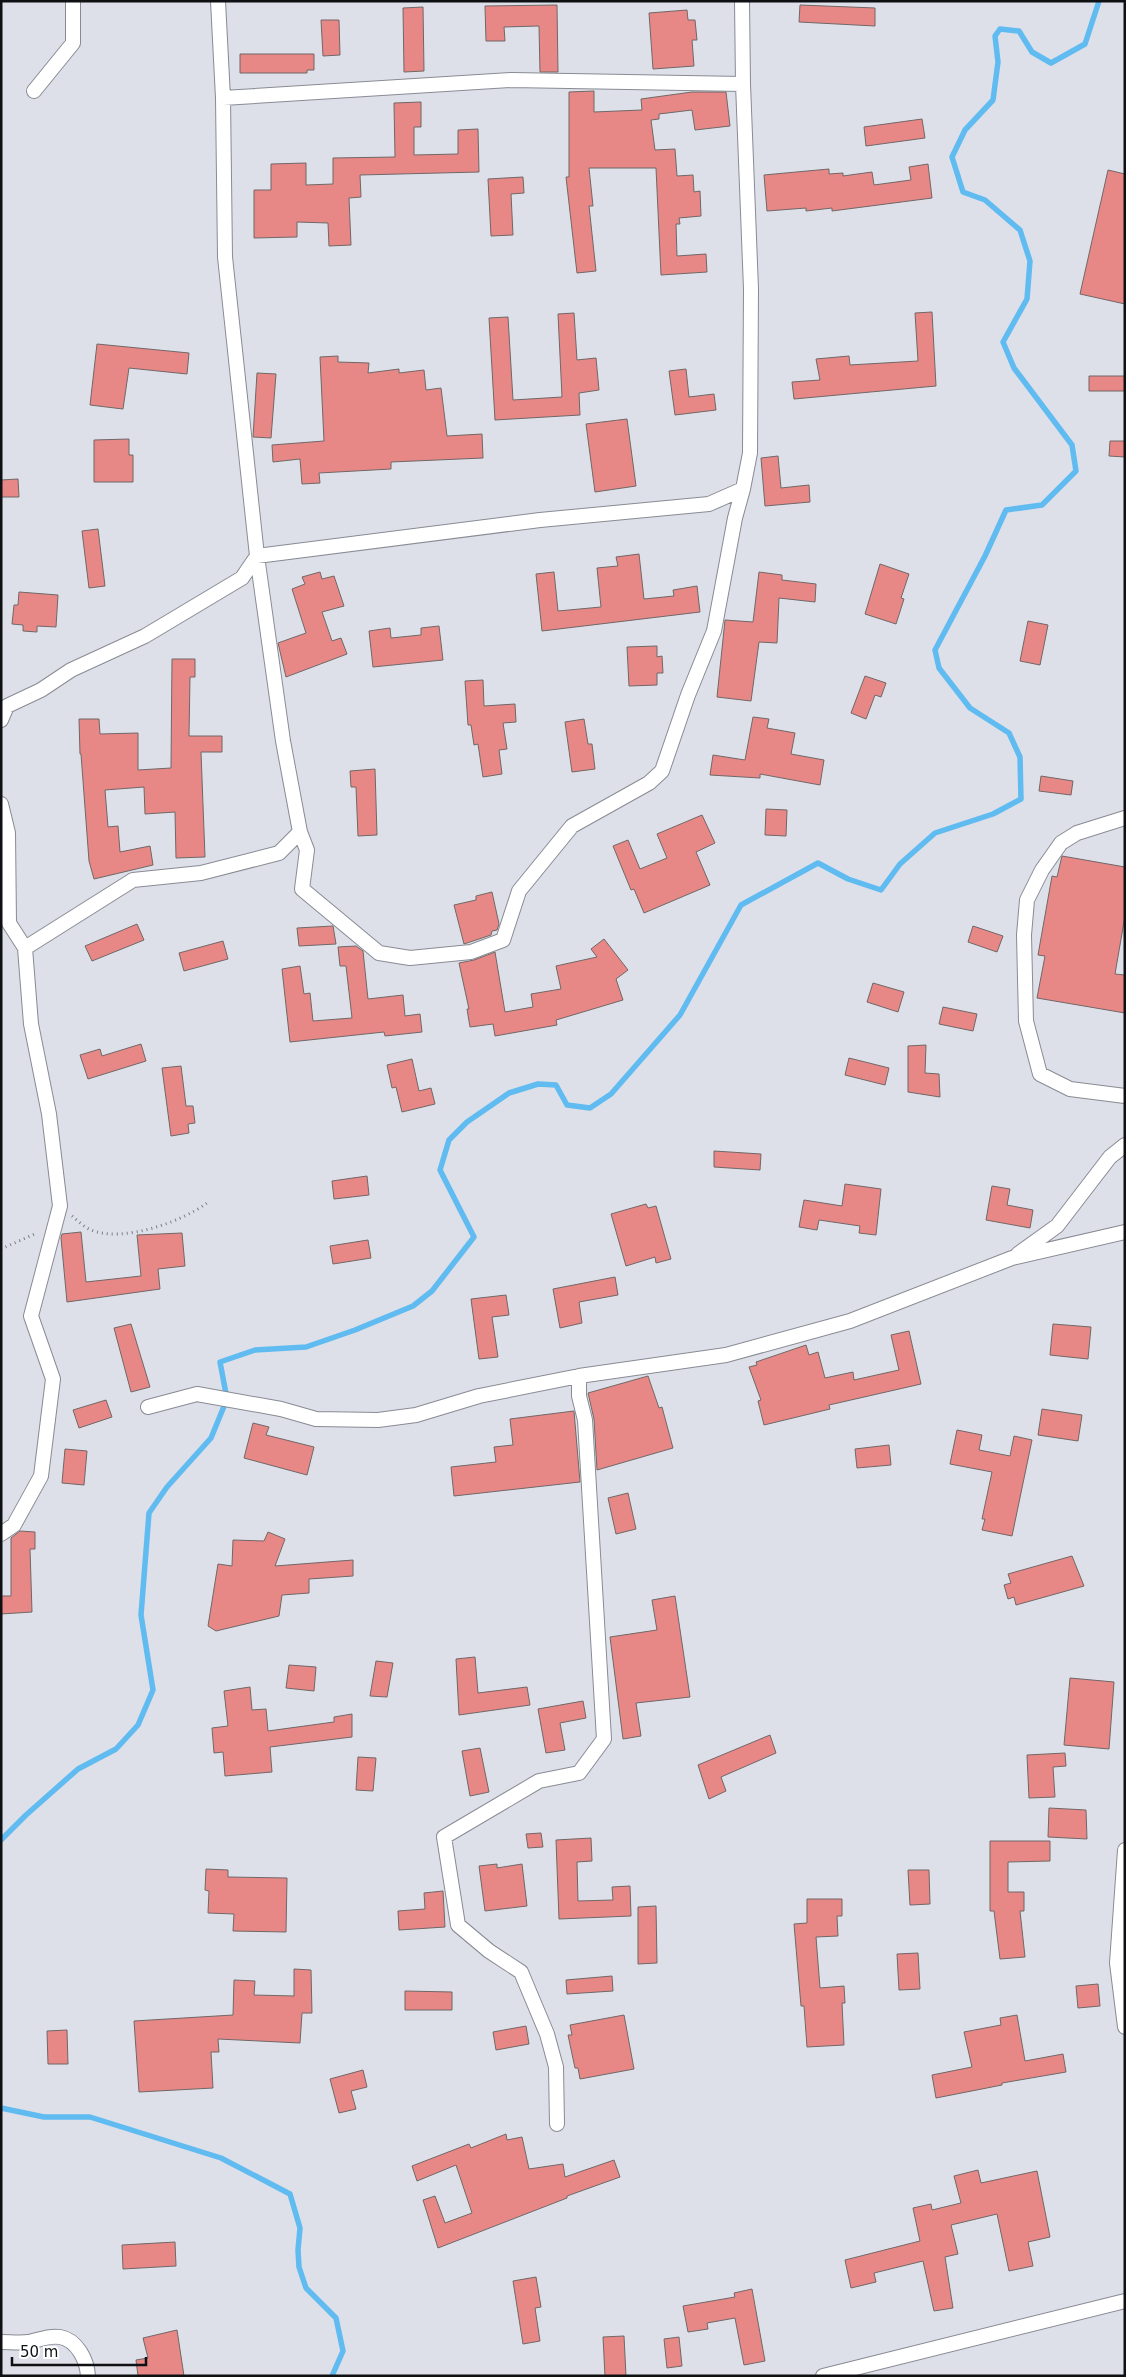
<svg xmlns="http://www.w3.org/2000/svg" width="1126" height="2377" viewBox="0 0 1126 2377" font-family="'DejaVu Sans',sans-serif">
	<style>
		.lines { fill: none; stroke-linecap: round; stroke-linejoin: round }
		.stream { stroke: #60bbf1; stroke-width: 5.5 }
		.building { fill: #e78887; stroke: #716767 }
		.minor-casing { stroke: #898b94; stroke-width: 16 }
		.path { stroke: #7d7f85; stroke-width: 3; stroke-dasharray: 1 4; stroke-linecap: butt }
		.minor { stroke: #fff; stroke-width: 14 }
	</style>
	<rect width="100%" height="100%" fill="#dde0e9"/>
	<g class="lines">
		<path class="stream" d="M1,1840L26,1815L78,1769L116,1749L138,1725L153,1690L141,1615L149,1513L167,1487L211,1438L227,1399L220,1362L255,1350L306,1347L355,1330L413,1306L432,1291L474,1237L440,1170L449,1140L467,1122L509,1093L538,1084L556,1085L567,1105L590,1108L611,1094L680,1015L741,905L818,863L848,879L881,890L900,864L935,833L993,814L1021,799L1020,757L1009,733L970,708L939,668L935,650L985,556L1006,510L1042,505L1076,471L1072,445L1014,368L1003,342L1027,299L1030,261L1020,230L985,200L963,192L952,157L965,130L993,100L998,62L995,36L1000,29L1019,31L1032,52L1051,63L1085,44L1099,1
			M1,2108L44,2117H90L221,2158L290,2194L300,2228L298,2250L299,2267L306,2288L336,2318L343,2351L332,2376"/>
	</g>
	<path class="building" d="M557,5L558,72H540L539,26L504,27L505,41H486L485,6Z
		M800,5L875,8V26L799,22Z
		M423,7L424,71L404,72L403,8Z
		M687,10L688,20H695L697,40H692L694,66L653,69L649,13Z
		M321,20H339L340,55L323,56Z
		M240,54H314V70H307V73H240Z
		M594,91V112L642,110L641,99L692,92H726L730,126L695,130L692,110L659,114V119L651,120L655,150L675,149L677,176L693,175L694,192L700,191L701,216L679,218L680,224H676L677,256L706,254L707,272L661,275L656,168H589L593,206H589L596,271L577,273L566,177H569V92Z
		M421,102V127H414V155L458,154V130L478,129L479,172L360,175L361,197L349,198L351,245L329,246L328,223L297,222V237L254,238V190H271V164L306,163V185L333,184V158L395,157L394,103Z
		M922,119L925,138L866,146L864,127Z
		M928,164L932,198L832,211V208L806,211V208L767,211L764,175L829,169V174L843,173V176L872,172L874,185L911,180L909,167Z
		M1108,170L1125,174V304L1080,294Z
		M523,177L524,193L511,194L513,235L491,236L488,179Z
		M932,312L936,386L794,399L792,382L820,380L816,359L849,356L850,365L918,361L915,313Z
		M574,313L577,360L596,358L599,390L579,393L580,415L495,420L489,318L508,317L513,400L562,397L558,314Z
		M97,344L189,353L187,374L129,368L123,409L90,405Z
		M338,356V362L369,363L368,373L399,369V373L424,370L426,390L441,388L447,436L482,434L483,458L391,462V469L319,473L320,483L302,484L300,459L273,462L272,445L324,441L320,357Z
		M686,369L689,397L714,394L716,410L675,415L669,371Z
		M257,373L276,374L271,438L253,437Z
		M1089,376H1125V391H1089Z
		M627,419L636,486L595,492L586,424Z
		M129,439V455H133V482H94V440Z
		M1110,441H1125V457L1109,456Z
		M778,456L781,488L809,485L810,502L765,506L761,458Z
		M18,479L19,497H1V480Z
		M98,529L105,586L89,588L82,531Z
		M639,554L644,599L674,596L673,590L697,586L700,612L542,631L536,574L554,572L558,611L601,607L597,568L618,566L616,557Z
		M880,564L909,574L901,598L904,599L896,624L865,614Z
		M320,572L322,579L334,576L344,606L322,612L332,641L341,638L347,654L286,677L278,643L306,633L292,589L305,584L302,577Z
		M759,572L782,575V580L816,584L815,602L779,598L777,643L759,642L751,701L717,697L725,620L753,622Z
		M19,592L58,595L56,627L37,626V632L23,631V625L12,624L14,605H18Z
		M1028,621L1048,625L1040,665L1020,661Z
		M439,626L443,660L373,667L369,631L390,628L391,638L421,635V628Z
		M657,646V657L662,656L663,673H657V685L629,686L627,647Z
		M172,659H195V677H190L189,736H222V752H201L205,857L176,858L175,812L145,814L144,787L105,790L108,827L118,826L120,852L150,846L153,865L94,879L89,861L81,754H80L79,719H99L100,734L138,733V770L171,768Z
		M865,676L886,683L881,697L875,695L866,719L851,713Z
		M483,680L484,706L515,704L516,722L503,723L507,749L499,750L502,774L483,777L478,744L474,745L471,725H468L465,681Z
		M753,717L769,719L767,728L795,733L791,754L824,760L820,785L760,774V778L710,775L713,755L745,760Z
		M584,719L588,744H592L595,769L572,772L565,722Z
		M375,769L377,835L358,836L356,787H351L350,771Z
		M1041,776L1073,781L1071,795L1039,791Z
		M766,809L787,810L786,836L765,835Z
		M702,815L715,843L696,852L710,885L644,913L634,889L631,890L613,846L628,840L640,869L667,858L657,834Z
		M1062,856L1125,867V916L1115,974L1125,975V1013L1037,998L1045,956L1038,955L1052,876L1057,877Z
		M492,892L499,924L497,930L492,931L491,935L464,944L454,905L476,900V896Z
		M137,924L144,940L92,961L85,946Z
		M333,926L336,944L299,946L297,928Z
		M973,926L1003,936L997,952L968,942Z
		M604,939L628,970L616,979L623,1000L556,1020L557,1025L495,1036L493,1024L470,1027L467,1009H469L459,963L474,960L495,952L505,1012L533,1007L531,994L561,989L556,966L597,957L591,949Z
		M223,941L228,959L184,971L179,953Z
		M356,946L363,951L368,999L403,995L405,1016L420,1014L422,1032L385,1036L384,1032L290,1042L282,969L300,966L304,994L310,993L313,1021L352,1018L346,966H340L338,947Z
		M873,983L904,992L898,1012L867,1002Z
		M943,1007L977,1014L973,1031L939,1024Z
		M141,1044L146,1061L88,1079L80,1055L100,1049L102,1056Z
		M926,1045L925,1073L939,1074L940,1097L908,1092V1046Z
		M849,1058L889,1068L885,1085L845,1075Z
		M412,1059L419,1091L431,1088L435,1104L402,1112L396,1087L392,1088L387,1065Z
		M181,1066L186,1106H193L195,1123L188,1124L189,1133L171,1136L162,1068Z
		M714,1151L761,1154L760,1170L714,1167Z
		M367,1176L369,1195L334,1199L332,1181Z
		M845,1184L881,1189L876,1235L859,1233L860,1226L819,1220L817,1230L799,1227L804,1200L842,1206Z
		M992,1186L1010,1189L1007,1205L1033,1210L1030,1228L986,1220Z
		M646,1204L648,1208L656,1206L671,1259L656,1263L655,1257L626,1266L611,1214Z
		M81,1232L86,1282L141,1276L137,1235L182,1233L185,1266L158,1269L160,1289L67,1302L61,1238L62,1234Z
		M368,1240L371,1258L333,1264L330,1246Z
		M615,1277L618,1295L579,1302L582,1323L560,1328L553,1289Z
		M506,1295L509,1315L492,1317L498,1357L479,1359L471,1299Z
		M131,1324L150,1387L131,1392L114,1328Z
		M1053,1324L1091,1327L1088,1359L1050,1355Z
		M909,1331L921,1384L829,1405L830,1409L764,1425L758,1401L761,1400L749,1367L757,1365L756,1362L806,1345L809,1355L818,1352L825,1378L853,1372L854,1380L899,1370L891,1335Z
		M648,1376L659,1408L662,1407L673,1448L597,1470L594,1419L588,1393Z
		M106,1400L112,1417L79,1428L73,1410Z
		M1042,1409L1082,1415L1078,1441L1038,1435Z
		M574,1411L580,1482L454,1496L451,1467L496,1462L494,1447L513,1445L510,1419Z
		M253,1423L269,1427L266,1435L314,1447L307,1475L244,1458Z
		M957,1430L982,1435L979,1450L1010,1456L1014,1436L1032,1440L1012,1536L982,1530L985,1519H982L992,1472L950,1464Z
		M889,1445L891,1465L857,1468L855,1449Z
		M65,1449L87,1451L84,1485L62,1483Z
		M628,1493L636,1529L616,1534L608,1498Z
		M20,1531L35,1532V1549H30L32,1612L1,1614V1596H11V1538Z
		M268,1532L285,1539L275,1566L353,1560V1576L309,1579V1593L282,1595L279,1616L216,1631L208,1626L218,1564L232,1566L233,1540L264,1541Z
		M1072,1556L1084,1586L1016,1605L1014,1597L1008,1599L1004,1585L1011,1583L1008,1574Z
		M675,1596L690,1697L636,1703L641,1736L623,1739L610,1637L657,1630L652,1600Z
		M475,1657L478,1693L527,1687L530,1705L459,1715L456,1659Z
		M376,1661L393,1663L387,1697L370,1696Z
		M289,1665L316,1667L314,1691L286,1688Z
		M1070,1678L1114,1682L1109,1749L1064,1745Z
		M250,1687L252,1710L266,1709L268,1731L334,1722V1717L352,1714V1737L270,1747L272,1772L225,1776L223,1752L214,1753L212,1728L228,1726L224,1691Z
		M583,1701L586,1718L560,1723L565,1750L546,1753L538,1709Z
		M770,1735L776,1753L721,1777L726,1791L709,1799L698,1765Z
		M480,1748L489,1792L470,1796L462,1751Z
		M1065,1753L1066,1766L1053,1767L1055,1797L1029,1798L1027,1755Z
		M358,1757L376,1758L373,1791L356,1790Z
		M1049,1808L1086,1810L1087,1839L1048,1837Z
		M541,1833L543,1847L528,1848L526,1834Z
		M591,1838L592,1861L577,1862L578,1901L613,1900L612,1887L630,1886L631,1916L559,1919L556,1840Z
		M990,1841H1050V1861L1008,1862V1892H1024V1911H1020L1025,1957L1000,1959L994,1911H990Z
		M497,1864V1868L522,1864L527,1906L485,1911L479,1866Z
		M206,1869L228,1870V1877L287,1878L286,1932L233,1931L234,1914L208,1913L209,1891L205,1890Z
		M908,1870H929L930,1904L910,1905Z
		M443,1891L445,1927L399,1930L398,1911L425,1909L424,1893Z
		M807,1899H842V1916H837L838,1936L816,1937L820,1988L844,1986L845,2003H842L844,2045L807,2047L804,2006H801L794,1924L807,1923Z
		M656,1906L657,1963L638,1964V1907Z
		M918,1953L920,1989L899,1990L897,1954Z
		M294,1969L311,1970L312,2013H302L300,2043L218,2039L219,2052H211L213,2088L139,2092L134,2021L233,2015L234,1980L255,1981L254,1995L294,1996Z
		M612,1976L613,1991L567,1994L566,1980Z
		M1098,1984L1100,2006L1078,2008L1076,1986Z
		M405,1991L452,1992V2010H405Z
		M624,2015L634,2069L580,2079L578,2068H575L568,2035H572L570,2025Z
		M1017,2015L1025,2061L1063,2054L1066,2072L1002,2083V2085L936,2098L932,2075L972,2067L964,2032L1001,2025L1000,2018Z
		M526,2026L529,2044L496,2050L493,2032Z
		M67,2030L68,2064H48L47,2031Z
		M363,2070L367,2087L351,2091L356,2109L339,2113L330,2079Z
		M506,2134L507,2140L522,2137L529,2169L563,2164L565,2177L614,2160L620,2177L567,2196V2198L438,2248L423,2200L435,2196L445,2223L472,2213L456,2165L417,2181L412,2166L469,2144L471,2148Z
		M978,2170L981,2183L1037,2171L1050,2237L1028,2242L1033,2266L1009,2271L997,2214L951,2225L958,2254L945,2257L953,2308L934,2311L923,2261L874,2273L876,2282L851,2288L845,2260L920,2241L913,2208L931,2204L932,2210L961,2203L954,2176Z
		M175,2242L176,2266L123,2269L122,2245Z
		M536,2277L541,2307L535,2308L540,2341L523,2344L513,2281Z
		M752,2289L765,2361L744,2365L735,2318L707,2323L708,2329L688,2332L683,2306L735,2297L734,2293Z
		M177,2330L184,2376H138L136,2360L148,2358L143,2338Z
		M624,2336L626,2376H605L603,2337Z
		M679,2337L682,2366L667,2368L664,2339Z"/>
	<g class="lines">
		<defs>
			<path id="minor" d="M218,1L223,98L225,257L257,556L283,741L300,832L307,850L302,889L379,953L410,958L471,952L503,940L519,891L572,826L649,783L662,771L688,695L714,631L735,518L743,489
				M34,91L73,43V1
				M223,98L511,80L743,84
				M1,720L7,706L41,690L71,670L145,636L242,578L257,556L540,520L709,504L743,489L750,453L751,289L743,84L742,1
				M1,804L8,833L9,923L25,948L31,1024L49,1114L60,1206L31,1316L53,1379L41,1476L14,1525L1,1534
				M1125,818L1077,833L1061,843L1042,870L1027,900L1024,935L1026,1021L1040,1074L1070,1089L1125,1096
				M25,948L133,880L201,873L279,853L300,832
				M1018,1254L1057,1226L1110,1157L1125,1145
				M148,1407L197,1394L281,1409L316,1419L378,1420L416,1415L479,1396L579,1376L726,1355L850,1321L1012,1258L1125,1232
				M1125,1850L1117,1963L1125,2027
				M557,2124L556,2067L547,2034L521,1972L489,1951L458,1925L444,1837L539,1781L579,1773L604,1739L585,1420L579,1396V1376
				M1,2342C10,2342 20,2343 29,2342C39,2340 49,2335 60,2337C77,2340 87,2360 88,2376
				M823,2376L1125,2301"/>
		</defs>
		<use href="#minor" class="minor-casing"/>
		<path class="path" d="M72,1216C78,1221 84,1227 91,1230C123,1243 181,1222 207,1203
			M1,1249L37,1233"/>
		<use href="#minor" class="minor"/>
	</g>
	<rect width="1126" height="2377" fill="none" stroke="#0f1013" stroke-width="5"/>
	<path d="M12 2357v8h134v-8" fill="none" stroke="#0f1013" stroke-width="2.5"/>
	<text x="20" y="2357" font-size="15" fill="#0f1013" stroke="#ffffff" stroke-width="4" paint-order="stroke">50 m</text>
</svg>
